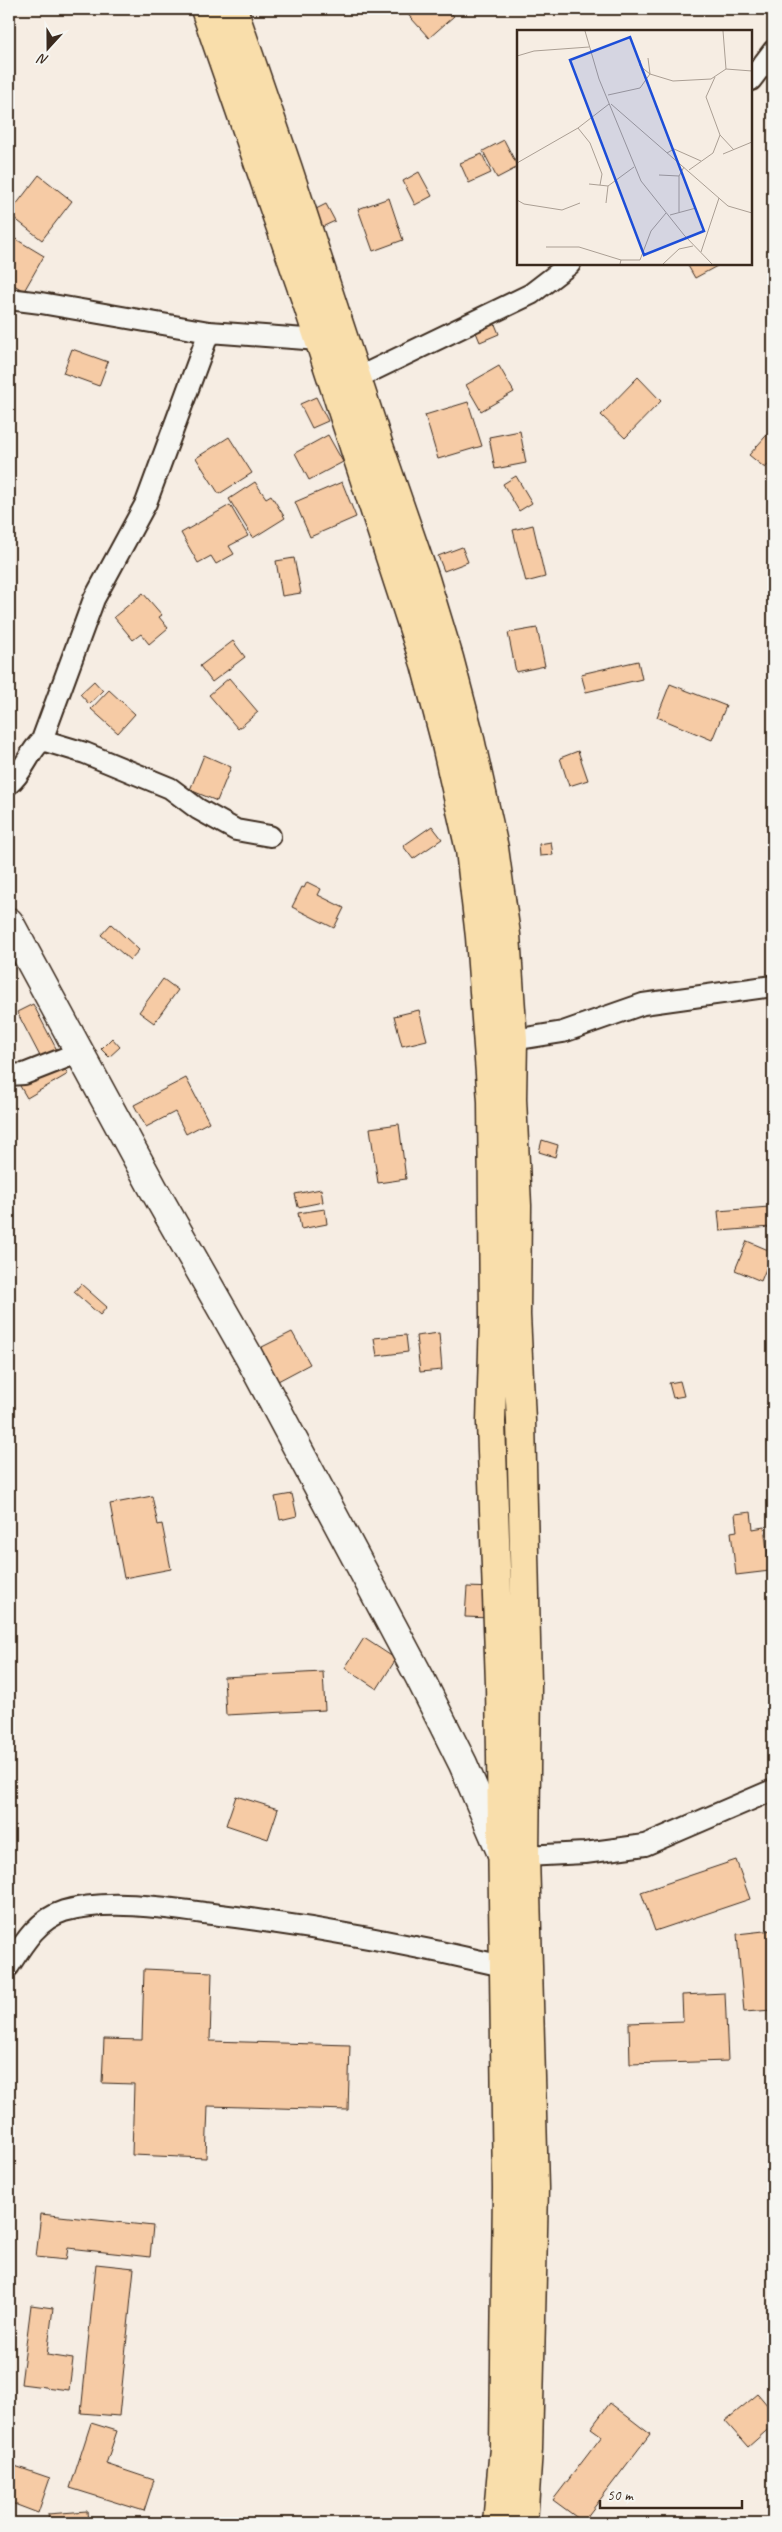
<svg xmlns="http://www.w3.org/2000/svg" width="782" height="2532" viewBox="0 0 782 2532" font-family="Caveat,sans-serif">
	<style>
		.building { fill: #f6cba5; stroke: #3b2a1e }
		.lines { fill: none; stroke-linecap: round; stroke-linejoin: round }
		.minor-casing { stroke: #3b2a1e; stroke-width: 24 }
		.secondary-casing { stroke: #3b2a1e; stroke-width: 31 }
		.primary-casing { stroke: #3b2a1e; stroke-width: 31 }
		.minor { stroke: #f6f6f2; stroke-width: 20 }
		.secondary { stroke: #f6f6f2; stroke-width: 28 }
		.primary { stroke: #f9deab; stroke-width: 28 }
		.inset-road { fill: none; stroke: #ab9f94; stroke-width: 1 }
		.view { fill: #1d4ed8; fill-opacity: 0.15; stroke: #1d4ed8; stroke-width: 2.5 }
		.inset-edge { fill: none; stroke: #3b2a1e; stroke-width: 2.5 }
	</style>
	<rect width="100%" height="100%" fill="#f6ede3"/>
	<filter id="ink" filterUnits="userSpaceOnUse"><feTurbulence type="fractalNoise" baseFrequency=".02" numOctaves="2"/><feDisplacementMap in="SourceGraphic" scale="10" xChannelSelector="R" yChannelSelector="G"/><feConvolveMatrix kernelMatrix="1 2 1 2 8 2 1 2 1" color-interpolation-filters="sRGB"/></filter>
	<g filter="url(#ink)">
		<path class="building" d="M403,9H447L454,16L429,38Z
			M504,140L518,167L497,178L483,151Z
			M482,154L491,173L469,183L460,163Z
			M419,172L432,196L415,205L403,181Z
			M39,175L72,201L42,240L9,214Z
			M389,198L403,240L373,251L358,209Z
			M326,204L335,221L322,227L314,210Z
			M14,238L44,256L24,291L9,282V247Z
			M687,264H716L717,266L695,278Z
			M492,317L499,334L480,342L473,325Z
			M72,349L108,362L99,386L63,373Z
			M499,366L514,392L481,411L466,385Z
			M638,377L661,401L625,438L601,415Z
			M316,397L328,421L312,428L300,404Z
			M468,402L482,446L438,459L425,415Z
			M773,428V459L765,468L749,455Z
			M520,431L526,463L495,469L489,437Z
			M328,435L343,462L309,480L295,453Z
			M229,437L252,473L219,494L196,458Z
			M516,476L532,503L519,511L503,484Z
			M255,482L266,498L271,495L285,518L253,538L229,499Z
			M342,482L356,517L310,537L295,502Z
			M230,505L248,536L229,546L234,554L216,564L211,556L198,563L181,533Z
			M533,525L545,577L526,582L513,530Z
			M462,547L468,562L444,571L438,556Z
			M294,558L301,593L282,596L276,561Z
			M143,593L162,615L159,617L168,628L149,644L141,634L133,640L114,617Z
			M537,628L545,666L516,672L508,633Z
			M233,641L245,657L212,682L200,666Z
			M638,661L642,679L586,692L581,674Z
			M229,678L258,712L238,729L209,695Z
			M94,681L103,691L89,704L80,694Z
			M670,684L726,706L712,740L657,717Z
			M109,690L135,714L118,733L91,709Z
			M578,751L588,780L569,786L560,758Z
			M204,755L231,767L217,801L190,790Z
			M432,826L442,839L413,859L403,846Z
			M551,842L553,855L540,856L539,844Z
			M307,882L321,889L318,895L344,908L334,928L292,907L302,887L304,888Z
			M111,924L139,950L130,960L101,935Z
			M163,979L178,990L154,1023L139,1012Z
			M33,1004L59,1054L43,1062L17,1012Z
			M419,1010L427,1040L402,1046L394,1016Z
			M112,1038L120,1047L109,1057L101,1049Z
			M61,1062L68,1074L27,1098L20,1086Z
			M186,1078L209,1122L186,1134L175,1112L146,1127L134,1105Z
			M399,1124L406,1179L378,1183L370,1128Z
			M542,1140L558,1145L555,1157L539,1152Z
			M321,1189L323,1202L298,1207L295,1194Z
			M769,1207L771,1227L720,1231L718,1211Z
			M325,1209L327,1224L301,1229L298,1213Z
			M747,1241L773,1252L761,1281L735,1270Z
			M81,1284L107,1307L100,1315L74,1292Z
			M292,1332L310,1364L278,1381L260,1348Z
			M439,1333L442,1370L420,1372L416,1336Z
			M406,1335L408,1352L377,1356L374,1338Z
			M680,1381L684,1396L673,1398L669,1383Z
			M292,1494L297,1516L280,1520L275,1497Z
			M152,1496L158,1525L162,1524L171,1569L124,1578L110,1504Z
			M751,1512L753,1529L764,1527L770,1571L736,1575L731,1532L737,1531L735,1514Z
			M467,1587L493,1588L491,1618L465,1617Z
			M364,1638L396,1659L377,1689L345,1668Z
			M323,1672L325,1710L226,1715L224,1677Z
			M236,1796L278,1809L268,1839L226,1825Z
			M736,1860L750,1899L655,1931L641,1892Z
			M773,1930V2010L744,2012L737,1934Z
			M144,1969L212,1972L210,2041L350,2045L348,2110L208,2106L206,2158L132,2155L134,2084L102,2083L104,2039L142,2040Z
			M725,1993L728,2061L630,2064L629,2023L683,2021L682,1995Z
			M41,2214L153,2226L150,2257L68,2248L66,2260L36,2257Z
			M96,2264L134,2268L119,2416L81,2413Z
			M31,2305L53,2308L47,2355L73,2359L69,2390L21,2384Z
			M758,2394L773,2412V2425L748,2447L725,2421Z
			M610,2403L650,2434L583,2522L553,2500L602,2436L591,2428Z
			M91,2423L117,2431L106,2464L154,2480L144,2511L70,2488Z
			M9,2464L50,2478L38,2513L9,2502Z
			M87,2511L88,2523H49L48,2514Z"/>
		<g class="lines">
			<defs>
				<path id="minor" d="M751,80L773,51
					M9,299L41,303L209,332L319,340
					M357,378L531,294L570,264
					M42,740L85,753L170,788L198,809L236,830L270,836
					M9,784C24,772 28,753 42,740L94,599L146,503L209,332
					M513,1040L563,1032L643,1004L773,986
					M9,1075L24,1074L80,1052
					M525,1856L585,1853L645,1845L773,1790
					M9,1966C23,1944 38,1919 64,1911C106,1899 162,1907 204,1913C305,1925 405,1943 503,1966"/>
				<path id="secondary" d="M9,922L153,1188L248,1355L420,1678L463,1764L502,1854"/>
				<path id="primary" d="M205,9L308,306L425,664L444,736L470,850L480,937L492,1101L494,1316L491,1422L500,1684L507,2188L504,2448L497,2523
					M233,9L288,169L379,446L425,579L449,658L468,730L494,848L506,935L513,1040L512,1099L517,1206L516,1315L521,1421L527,1684L525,1856L534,2188L528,2449L523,2523"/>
			</defs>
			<use href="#minor" class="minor-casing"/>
			<use href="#secondary" class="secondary-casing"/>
			<use href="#primary" class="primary-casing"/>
			<use href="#minor" class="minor"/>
			<use href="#secondary" class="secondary"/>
			<use href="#primary" class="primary"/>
		</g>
	</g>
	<g transform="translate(517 30)">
		<rect width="235" height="235" fill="#f6ede3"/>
		<path class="inset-road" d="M68,1L82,49L124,151L167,205L195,234M206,1L209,39M0,26L17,21L72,17M131,28L133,44M123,30V36L133,44M91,65L123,58L133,44L156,51L194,49L209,39L235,41M94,74L211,176L235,183M61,98L73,113L85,144L83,155M203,105L217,120M150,123L157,119L184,131M206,124L235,112M0,133L61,98L92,74M172,140L196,123L203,105L189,67L198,47M142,145L162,146M72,154L91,156L117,137M0,170L7,174L45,180L63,173M89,173L91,156M162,182V146L167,137M153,185L179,178M29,217H62L104,230M184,222L202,168M103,234L104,230H123L134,201L149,183M146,234L162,219L176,216"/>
		<path class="view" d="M113,7L187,201L127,225L53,30Z"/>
		<rect width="235" height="235" class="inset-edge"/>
	</g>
	<rect width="782" height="2532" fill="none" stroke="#f6f6f2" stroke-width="30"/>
	<rect x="15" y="15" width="752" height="2502" fill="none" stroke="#3b2a1e" stroke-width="2" filter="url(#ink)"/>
	<g transform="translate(48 48) rotate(201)" stroke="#f6f6f2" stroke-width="4" paint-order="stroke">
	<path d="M0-4L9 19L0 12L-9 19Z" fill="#3b2a1e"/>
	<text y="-8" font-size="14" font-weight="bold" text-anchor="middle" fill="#3b2a1e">N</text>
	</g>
	<path d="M600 2500v8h142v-8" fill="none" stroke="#3b2a1e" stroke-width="2.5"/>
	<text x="607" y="2500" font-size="15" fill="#3b2a1e" stroke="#f6f6f2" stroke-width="4" paint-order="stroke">50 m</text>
</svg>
